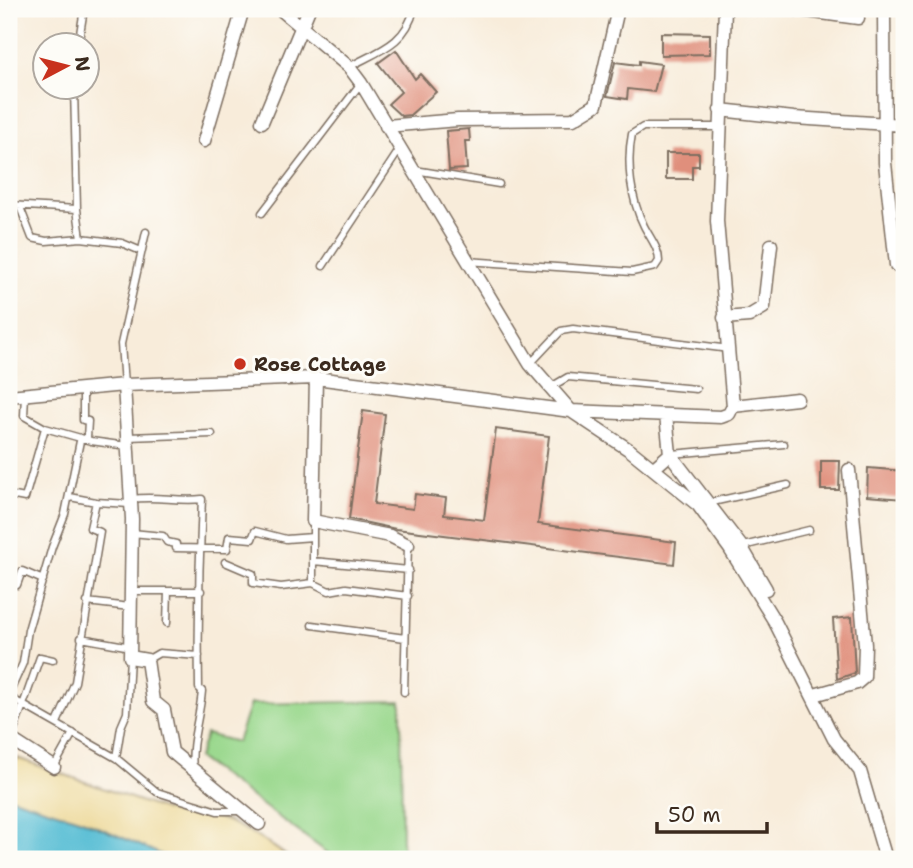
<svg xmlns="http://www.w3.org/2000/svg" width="913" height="868" viewBox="0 0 913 868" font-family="'Shantell Sans',sans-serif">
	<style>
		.green { fill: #9ad88d; stroke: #6a8156; stroke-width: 2 }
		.sand { fill: #eeda9e; stroke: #94825e; stroke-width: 2 }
		.water { fill: #56bdd4; stroke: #487479; stroke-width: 2 }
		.building { fill: #e08f7b }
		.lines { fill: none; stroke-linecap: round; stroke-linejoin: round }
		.service-casing { stroke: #7d6e60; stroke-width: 9 }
		.minor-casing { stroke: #7d6e60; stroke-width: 15 }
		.service { stroke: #fff; stroke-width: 6 }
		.minor { stroke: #fff; stroke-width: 12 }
		.poi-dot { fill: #c8321e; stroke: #fdfcf7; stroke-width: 2.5 }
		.labels { text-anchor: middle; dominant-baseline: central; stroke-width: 6; stroke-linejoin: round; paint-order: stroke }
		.poi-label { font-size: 19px; font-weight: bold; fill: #3b2a1e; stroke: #fdfcf7; text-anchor: start }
	</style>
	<rect width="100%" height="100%" fill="#fdfcf7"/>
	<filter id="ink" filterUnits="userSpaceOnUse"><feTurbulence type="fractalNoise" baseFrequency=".0143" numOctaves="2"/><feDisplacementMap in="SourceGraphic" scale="14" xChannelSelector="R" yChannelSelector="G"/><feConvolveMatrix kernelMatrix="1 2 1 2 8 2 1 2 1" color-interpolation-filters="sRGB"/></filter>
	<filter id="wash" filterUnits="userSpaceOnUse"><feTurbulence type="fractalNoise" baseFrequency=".00686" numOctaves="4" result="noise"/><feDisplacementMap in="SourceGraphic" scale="28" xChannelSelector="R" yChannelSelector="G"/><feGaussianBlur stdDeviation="1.57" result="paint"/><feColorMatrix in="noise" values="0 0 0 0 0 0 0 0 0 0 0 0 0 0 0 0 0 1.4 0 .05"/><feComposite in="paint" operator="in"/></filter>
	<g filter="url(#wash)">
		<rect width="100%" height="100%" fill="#f8ecda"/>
		<path class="green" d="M401,701L402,859H336L198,758L206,734L237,742L250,704Z"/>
		<path class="sand" d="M17,758L179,815C211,804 265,840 291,859H171L82,820L9,797V774Z"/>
		<path class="water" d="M9,797L82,820L171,859H9Z"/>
		<g id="blocks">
			<path class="building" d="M661,33L710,34V54L661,55Z
				M396,50L415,79L420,74L436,92L410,115L401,116L388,104L401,92L378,63Z
				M639,61L661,64L654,92L628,89L627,99L607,96L615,62L639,65Z
				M469,129L470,141H465L467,169L449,170L446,131Z
				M666,153H699V166H692V179H666Z
				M363,411L385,414L374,504L413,509L415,494L446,498L444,515L484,520L496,429L549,436L538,524L676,542L674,564L396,529L349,519Z
				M821,461H840L839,490H821Z
				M868,468L904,471V499L867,496Z
				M852,617L855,673L837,679L833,619Z"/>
		</g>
	</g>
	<g filter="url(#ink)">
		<use href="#blocks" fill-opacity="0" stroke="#7d6e60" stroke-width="2"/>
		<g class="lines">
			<defs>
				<path id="service" d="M78,46L84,9
					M349,67C378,51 406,44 414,9
					M415,170L499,184
					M9,205L77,209L74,88
					M20,207L32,238L46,241L81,238
					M77,209L81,238L122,243L141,251
					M262,213L361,83
					M467,261L632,272L655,267L659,261C659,248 650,238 644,226C631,200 626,163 632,134L643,127H719
					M323,266L400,149
					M530,364L561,331L573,329L729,349
					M124,385L121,344L146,232
					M551,387L568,377L696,389
					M45,428L91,441L127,446
					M128,437L212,434
					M672,454L784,444
					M9,495L25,498L45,428L24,416L25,395
					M70,497L96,502L130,504
					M132,499C156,495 177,502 202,499C199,562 198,625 199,688L202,691C200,717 190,743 193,769
					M708,503L788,485
					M313,522V583
					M132,533L163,536L167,542L176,544V548L227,549L229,537L252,539L255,531L286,539L313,537
					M739,547L809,530
					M313,561L409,570
					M225,562L253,574V583L281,587L313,583L329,591L346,588L408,596
					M9,584L17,585L22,571L43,580
					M131,591H201
					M87,602L130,607
					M167,623L168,591
					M312,625L405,638
					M81,638L131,647
					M147,660L159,653L199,656
					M404,692L408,545
					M9,694L23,663L28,630L52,547L65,514L80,441L87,438L88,421L83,420V388
					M9,697L116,758L157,792L217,811H240
					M57,723L75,682L100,532L90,528L96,502
					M11,739L40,657L53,660
					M116,758L121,727L127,713L130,657
					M54,767L73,733"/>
				<path id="minor" d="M280,9L349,67L361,83L530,364L571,411L631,451L698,505L730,549L775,622L834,739L860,771L886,859
					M792,9L858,18
					M884,9L885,163L896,265
					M720,110L794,118L904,125
					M262,122L309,9
					M386,126L458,120L573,119L596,105L618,9
					M204,141L243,9
					M724,318L749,316L764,307L771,245
					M316,378L313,521L390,536L408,545
					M124,385L132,519L130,657L147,660L153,701L164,710L172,752L259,824
					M9,396L124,385L316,378L571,411L721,417L729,414L733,406L717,221L725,9
					M733,406L797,399
					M666,415L670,454
					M654,468L670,454L741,546L766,589
					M814,695L857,683L864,677L865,645L849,470
					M9,738L54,767"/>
			</defs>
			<use href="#service" class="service-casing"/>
			<use href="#minor" class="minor-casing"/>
			<use href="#service" class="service"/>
			<use href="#minor" class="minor"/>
		</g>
	</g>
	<circle class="poi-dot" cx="240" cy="364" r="7"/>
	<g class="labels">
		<g class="poi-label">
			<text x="254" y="364">Rose Cottage</text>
		</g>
	</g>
	<rect width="913" height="868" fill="none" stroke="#fdfcf7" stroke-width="35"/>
	<g transform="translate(66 66) rotate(83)"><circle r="33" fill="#fdfcf7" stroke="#afa8a0" stroke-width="2"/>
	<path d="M0-5L12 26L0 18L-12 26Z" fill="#c8321e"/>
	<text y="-10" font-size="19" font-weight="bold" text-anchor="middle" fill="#3b2a1e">N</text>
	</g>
	<path d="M657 822v10h110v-10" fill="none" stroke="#3b2a1e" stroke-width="3.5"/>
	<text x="668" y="822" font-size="21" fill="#3b2a1e" stroke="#fdfcf7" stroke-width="5" paint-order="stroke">50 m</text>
</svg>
